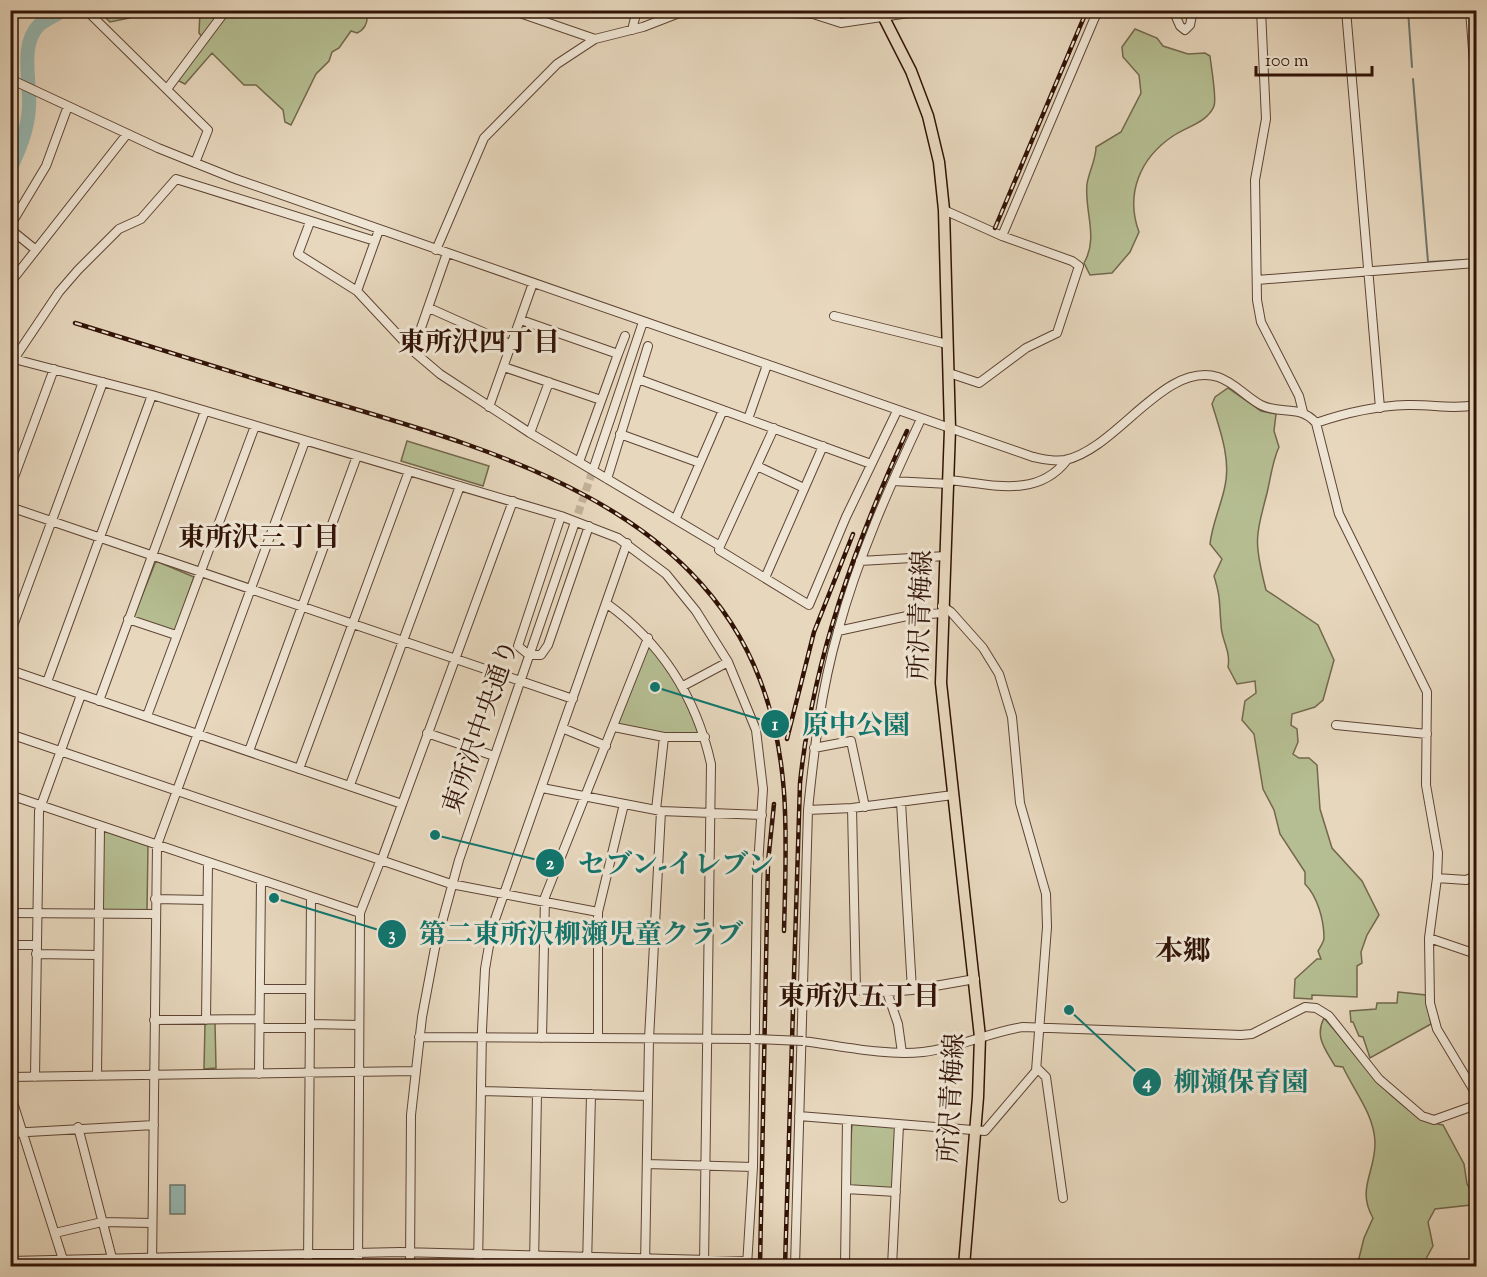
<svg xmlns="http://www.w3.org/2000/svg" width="1487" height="1277" viewBox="0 0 1487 1277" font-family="'Sorts Mill Goudy','Noto Serif JP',serif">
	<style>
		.green { fill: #b5be92; stroke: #73684c; stroke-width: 1.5 }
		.water { fill: #97b9b3; stroke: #6e776e; stroke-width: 1.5 }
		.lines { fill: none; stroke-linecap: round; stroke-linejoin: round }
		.stream { stroke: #6e776e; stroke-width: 2 }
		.river { stroke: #97b9b3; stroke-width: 14 }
		.minor-tunnel { stroke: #c3b098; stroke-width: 8; stroke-dasharray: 8 4; stroke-linecap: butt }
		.minor-casing { stroke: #5e4434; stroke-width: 10 }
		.major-casing { stroke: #311306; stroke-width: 13 }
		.minor { stroke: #efe5d4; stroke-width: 8 }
		.major { stroke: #e7d7bd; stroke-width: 10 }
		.rail-casing { stroke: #311306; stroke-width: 4.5 }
		.rail { stroke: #efe5d4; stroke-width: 2; stroke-dasharray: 7; stroke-linecap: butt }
		.minor-bridge-casing { stroke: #5e4434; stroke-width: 10; stroke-linecap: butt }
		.minor-bridge { stroke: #efe5d4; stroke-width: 8 }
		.labels { text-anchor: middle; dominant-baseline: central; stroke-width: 6; stroke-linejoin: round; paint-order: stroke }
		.street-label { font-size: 26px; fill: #311306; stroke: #efe5d4 }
		.neighbourhood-label { font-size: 27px; font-weight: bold; fill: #311306; stroke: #efe5d4 }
		.quarter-label { font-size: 28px; font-weight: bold; fill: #311306; stroke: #efe5d4 }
		.leader { fill: none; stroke: #0f766e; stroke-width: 2 }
		.callout-dot { fill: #0f766e; stroke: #efe5d4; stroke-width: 2 }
		.mark-label { font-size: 18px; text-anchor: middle; font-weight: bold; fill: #fff }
		.callout-label { font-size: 27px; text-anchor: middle; font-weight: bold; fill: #0f766e; stroke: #efe5d4; stroke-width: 6; stroke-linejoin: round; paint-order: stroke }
	</style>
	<rect width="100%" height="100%" fill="#e7d7bd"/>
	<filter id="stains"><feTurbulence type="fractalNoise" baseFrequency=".00333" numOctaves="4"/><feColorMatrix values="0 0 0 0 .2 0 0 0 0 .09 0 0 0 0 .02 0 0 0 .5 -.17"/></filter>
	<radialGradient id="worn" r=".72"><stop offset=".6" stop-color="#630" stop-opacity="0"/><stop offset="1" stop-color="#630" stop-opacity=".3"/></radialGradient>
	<path class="green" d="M361,10L367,15C368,23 364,30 357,33L351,31L339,48L332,52L329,61L316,74L291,125L285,122L283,110L256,85H244L212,53L185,84L177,80L206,42L199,33L200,11Z
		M108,11V10L143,11L129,18L110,22L105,17Z
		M1135,29L1157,38L1163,46L1188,54L1205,53L1210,56C1211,66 1217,99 1214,106C1208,122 1186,127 1173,136C1140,158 1125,194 1139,232L1130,252L1112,273L1090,275L1084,263C1099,237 1084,211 1087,184C1089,171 1096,160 1096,147L1121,132L1141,93L1139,75L1123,57L1122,47Z
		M1228,388L1261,411L1276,414L1274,431L1279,447C1272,462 1271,477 1267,493C1255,539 1254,543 1266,590L1318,625L1334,660L1323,700L1315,707L1292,714L1291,725L1297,729L1298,742L1293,754L1299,758H1309L1317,765L1320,809L1332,848L1362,881L1379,915L1367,935L1361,952L1362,963L1357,966V997L1312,995V999L1294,998L1295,979L1317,959H1321L1318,951C1320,947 1324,942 1324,938C1324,921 1318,897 1305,884V872L1280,834L1274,810L1263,789L1254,734L1242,720L1245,701L1256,693L1255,681L1237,684L1228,667C1231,650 1221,640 1221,624C1219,602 1221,599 1214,576L1222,559L1210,544C1212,524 1221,506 1225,486C1231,459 1220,430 1212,404L1215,397Z
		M407,441L489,466L483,486L401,461Z
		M156,561L194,577L175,631L133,618Z
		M651,647C672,673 687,701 698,732L696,736L665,734L620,725L618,722L647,649Z
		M104,831L148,846L147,910H102V833Z
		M1398,992L1426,995L1431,1024L1370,1058L1363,1037L1359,1036L1353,1022H1351L1350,1011L1376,1009L1377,1003H1397Z
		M1324,1018C1354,1051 1397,1118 1443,1125L1464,1164L1467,1184L1474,1195L1471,1205L1435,1209L1428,1222L1433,1246L1422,1266H1357L1364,1238L1373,1218C1356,1188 1376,1172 1375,1142C1374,1114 1354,1091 1343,1067L1335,1066C1326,1050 1314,1037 1324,1018Z
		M205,1023H215L216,1068L204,1069Z
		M852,1124L894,1127L897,1129L894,1188L851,1187L848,1184Z"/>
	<path class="water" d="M170,1185H185V1214H170Z"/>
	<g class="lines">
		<path class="stream" d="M1408,10L1412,67
			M1413,79L1428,262L1466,260"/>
		<path class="river" d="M10,170C19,150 28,130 29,107C31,82 19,45 39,25C46,19 56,15 64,10"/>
		<path class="minor-tunnel" d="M574,525L594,467"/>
		<defs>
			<path id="minor" d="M86,10L208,130L195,163
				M511,10L595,39
				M727,10L813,14L841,23L929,10
				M1173,10L1180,26L1185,30L1190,25L1193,10
				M1261,10L1266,119L1255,180L1257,300L1261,322L1299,396L1303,412
				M1346,10L1380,408
				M1470,10L1476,89
				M632,30L637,10
				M10,79L158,148L233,178L1033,457C1043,459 1054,462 1065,460C1117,449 1164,361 1218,377C1234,382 1246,397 1261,405C1280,415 1300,404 1316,423L1339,514L1427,692L1426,785L1438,853L1437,878L1429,938L1430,1003L1437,1029L1476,1094
				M167,89L226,10
				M944,210L1002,236L1098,10
				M310,222L298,254L357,291L413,351L440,374L530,433L720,546L719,550L809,605L846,517L897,411
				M10,226L46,166L68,106
				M10,229L36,250
				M436,250L484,138L557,64L595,39L643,27L687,10
				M1257,280L1476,263
				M10,283L127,134
				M357,291L379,230
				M429,308L512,345
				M834,316L947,344
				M521,320L618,354L579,462
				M413,351L447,253
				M618,354L625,336
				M14,359L152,395L561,516L618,538L666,574L696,611L728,662L756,730L763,789L757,881L753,1167L747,1266
				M10,365L59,292L78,270L119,229L141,219L176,179L375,241
				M504,367L601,400
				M949,373L979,383L1026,348L1057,333L1079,266L1072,261L1002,236
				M638,379L871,464
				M489,407L533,283
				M748,419L767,365
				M1316,423C1345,413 1376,406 1407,405C1432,404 1452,410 1476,405
				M530,433L549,382
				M620,434L700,463
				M757,466L804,488
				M594,467L643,322
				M607,479L648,346
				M949,480C991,484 1037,499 1067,460
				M893,481L949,484
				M10,488L54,369
				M10,507L573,699
				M561,516L518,646L529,655H541L548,645L589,526
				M676,518L723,410
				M720,546L774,428
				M860,561L946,556
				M765,578L823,446
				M606,603C662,643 696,697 711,764L704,1266
				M128,619L176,635
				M838,631L907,616L942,613
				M10,634L103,382
				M10,670L402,804
				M47,682L152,395
				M683,686L728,662
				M99,701L205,411
				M147,716L255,426
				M1336,725L1427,734
				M614,727L664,737H705
				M562,728L606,746
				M427,733L494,756
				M10,734L451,884L598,912
				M814,748L851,741L865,807
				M249,751L357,456
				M299,769L409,471
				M350,785L460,486
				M542,788L661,811L762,815
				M10,795L360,913
				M901,802L912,990
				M852,808L856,990
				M656,810L664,737
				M808,810L852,808L953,795
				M382,859L513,501
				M1437,878L1466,880L1476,876
				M155,899L207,900
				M10,913L155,914
				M1429,938L1476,954
				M10,945H36
				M36,954L98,955
				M803,987L887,992L912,990L975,979
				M260,989H310
				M887,992L898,1024L902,1053
				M154,1020L259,1019
				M206,1020L208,863
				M310,1024L359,1025
				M260,1028H310
				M419,1037L755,1039
				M542,1038L545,897L648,638
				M598,1038V912L624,804
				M803,1041C842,1046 884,1056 923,1052C958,1048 989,1032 1023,1027L1241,1035L1252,1034L1305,1007L1316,1008L1329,1016L1379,1079L1422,1116L1434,1120L1476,1105
				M1037,1068L1046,1077L1063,1198
				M259,1074L261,881
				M97,1076L100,826
				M10,1077L415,1071
				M35,1077L39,811L81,695
				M481,1091L648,1096
				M10,1093L65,1266
				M799,1116L985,1131L1036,1071L1047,927L1046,894L1020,803L1012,717L999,674L983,648L951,612L942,606
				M78,1127L112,1258
				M10,1133L154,1125
				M647,1164L753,1167
				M846,1189L896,1192
				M55,1233L102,1222L152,1223
				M10,1261L400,1252L747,1261
				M152,1266L157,845L305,441
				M308,1266L311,898
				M358,1266L360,913L381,859
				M410,1266L411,1115L422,1017L435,948L459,860L574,525
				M478,1266L482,1030L485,969L492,928L627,543
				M534,1266L537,1093
				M587,1266L591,1094
				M645,1266L649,1039L661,811
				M795,1266L808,810C814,750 821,690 838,631C858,557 889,488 921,419
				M845,1266L847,1120
				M892,1266L899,1125"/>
			<path id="major" d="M880,10L911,71L928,116L939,162L944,210L950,429L941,683L980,1037L978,1097L964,1266"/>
		</defs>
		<use href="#minor" class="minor-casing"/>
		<use href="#major" class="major-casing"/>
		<use href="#minor" class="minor"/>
		<use href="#major" class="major"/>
		<defs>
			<path id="rail" d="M995,228L1087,10
				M75,323C156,348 237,374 318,398C483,447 692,501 760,680C792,762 786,845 784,931
				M787,739L814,632L853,534
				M760,1266L768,862L774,804
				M785,1266L800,783C813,659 855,544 907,431"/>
		</defs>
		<use href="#rail" class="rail-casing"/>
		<use href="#rail" class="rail"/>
		<defs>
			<path id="minor-bridge" d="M755,1039L803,1041"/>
		</defs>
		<use href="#minor-bridge" class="minor-bridge-casing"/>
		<use href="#minor-bridge" class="minor-bridge"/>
	</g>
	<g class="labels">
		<g class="street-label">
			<text transform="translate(922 615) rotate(-88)">所沢青梅線</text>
			<text transform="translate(482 727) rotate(-71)">東所沢中央通り</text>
			<text transform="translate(953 1098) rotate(-87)">所沢青梅線</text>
		</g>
		<g class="neighbourhood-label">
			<text x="479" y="344">東所沢四丁目</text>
			<text x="259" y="539">東所沢三丁目</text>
			<text x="859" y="998">東所沢五丁目</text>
		</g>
		<g class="quarter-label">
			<text x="1183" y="953">本郷</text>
		</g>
	</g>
	<path class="leader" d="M655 687L775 724M435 835L550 863M274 898L392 934M1069 1010L1147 1082"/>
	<g class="callout-dot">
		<circle cx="655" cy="687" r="6"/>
		<circle cx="435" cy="835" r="6"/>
		<circle cx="274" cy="898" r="6"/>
		<circle cx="1069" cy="1010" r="6"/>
		<circle cx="775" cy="724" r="15"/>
		<circle cx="550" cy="863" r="15"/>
		<circle cx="392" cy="934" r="15"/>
		<circle cx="1147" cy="1082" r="15"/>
	</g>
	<g class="mark-label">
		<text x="775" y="730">1</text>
		<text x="550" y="869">2</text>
		<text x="392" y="940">3</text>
		<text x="1147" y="1088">4</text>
	</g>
	<g class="callout-label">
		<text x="856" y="734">原中公園</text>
		<text x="676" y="873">セブン-イレブン</text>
		<text x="581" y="943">第二東所沢柳瀬児童クラブ</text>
		<text x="1241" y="1091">柳瀬保育園</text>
	</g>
	<rect width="1487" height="1277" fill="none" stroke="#e7d7bd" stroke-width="36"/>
	<rect x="12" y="12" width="1463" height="1253" fill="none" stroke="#311306" stroke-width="3"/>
	<rect x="18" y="18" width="1451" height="1241" fill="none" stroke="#311306" stroke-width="1.5"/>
	<path d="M1256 66v9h116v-9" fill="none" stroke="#311306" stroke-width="3"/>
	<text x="1265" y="66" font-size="18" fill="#311306" stroke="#efe5d4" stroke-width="4.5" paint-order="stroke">100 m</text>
	<rect width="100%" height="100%" filter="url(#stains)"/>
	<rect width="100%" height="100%" fill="url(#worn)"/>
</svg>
